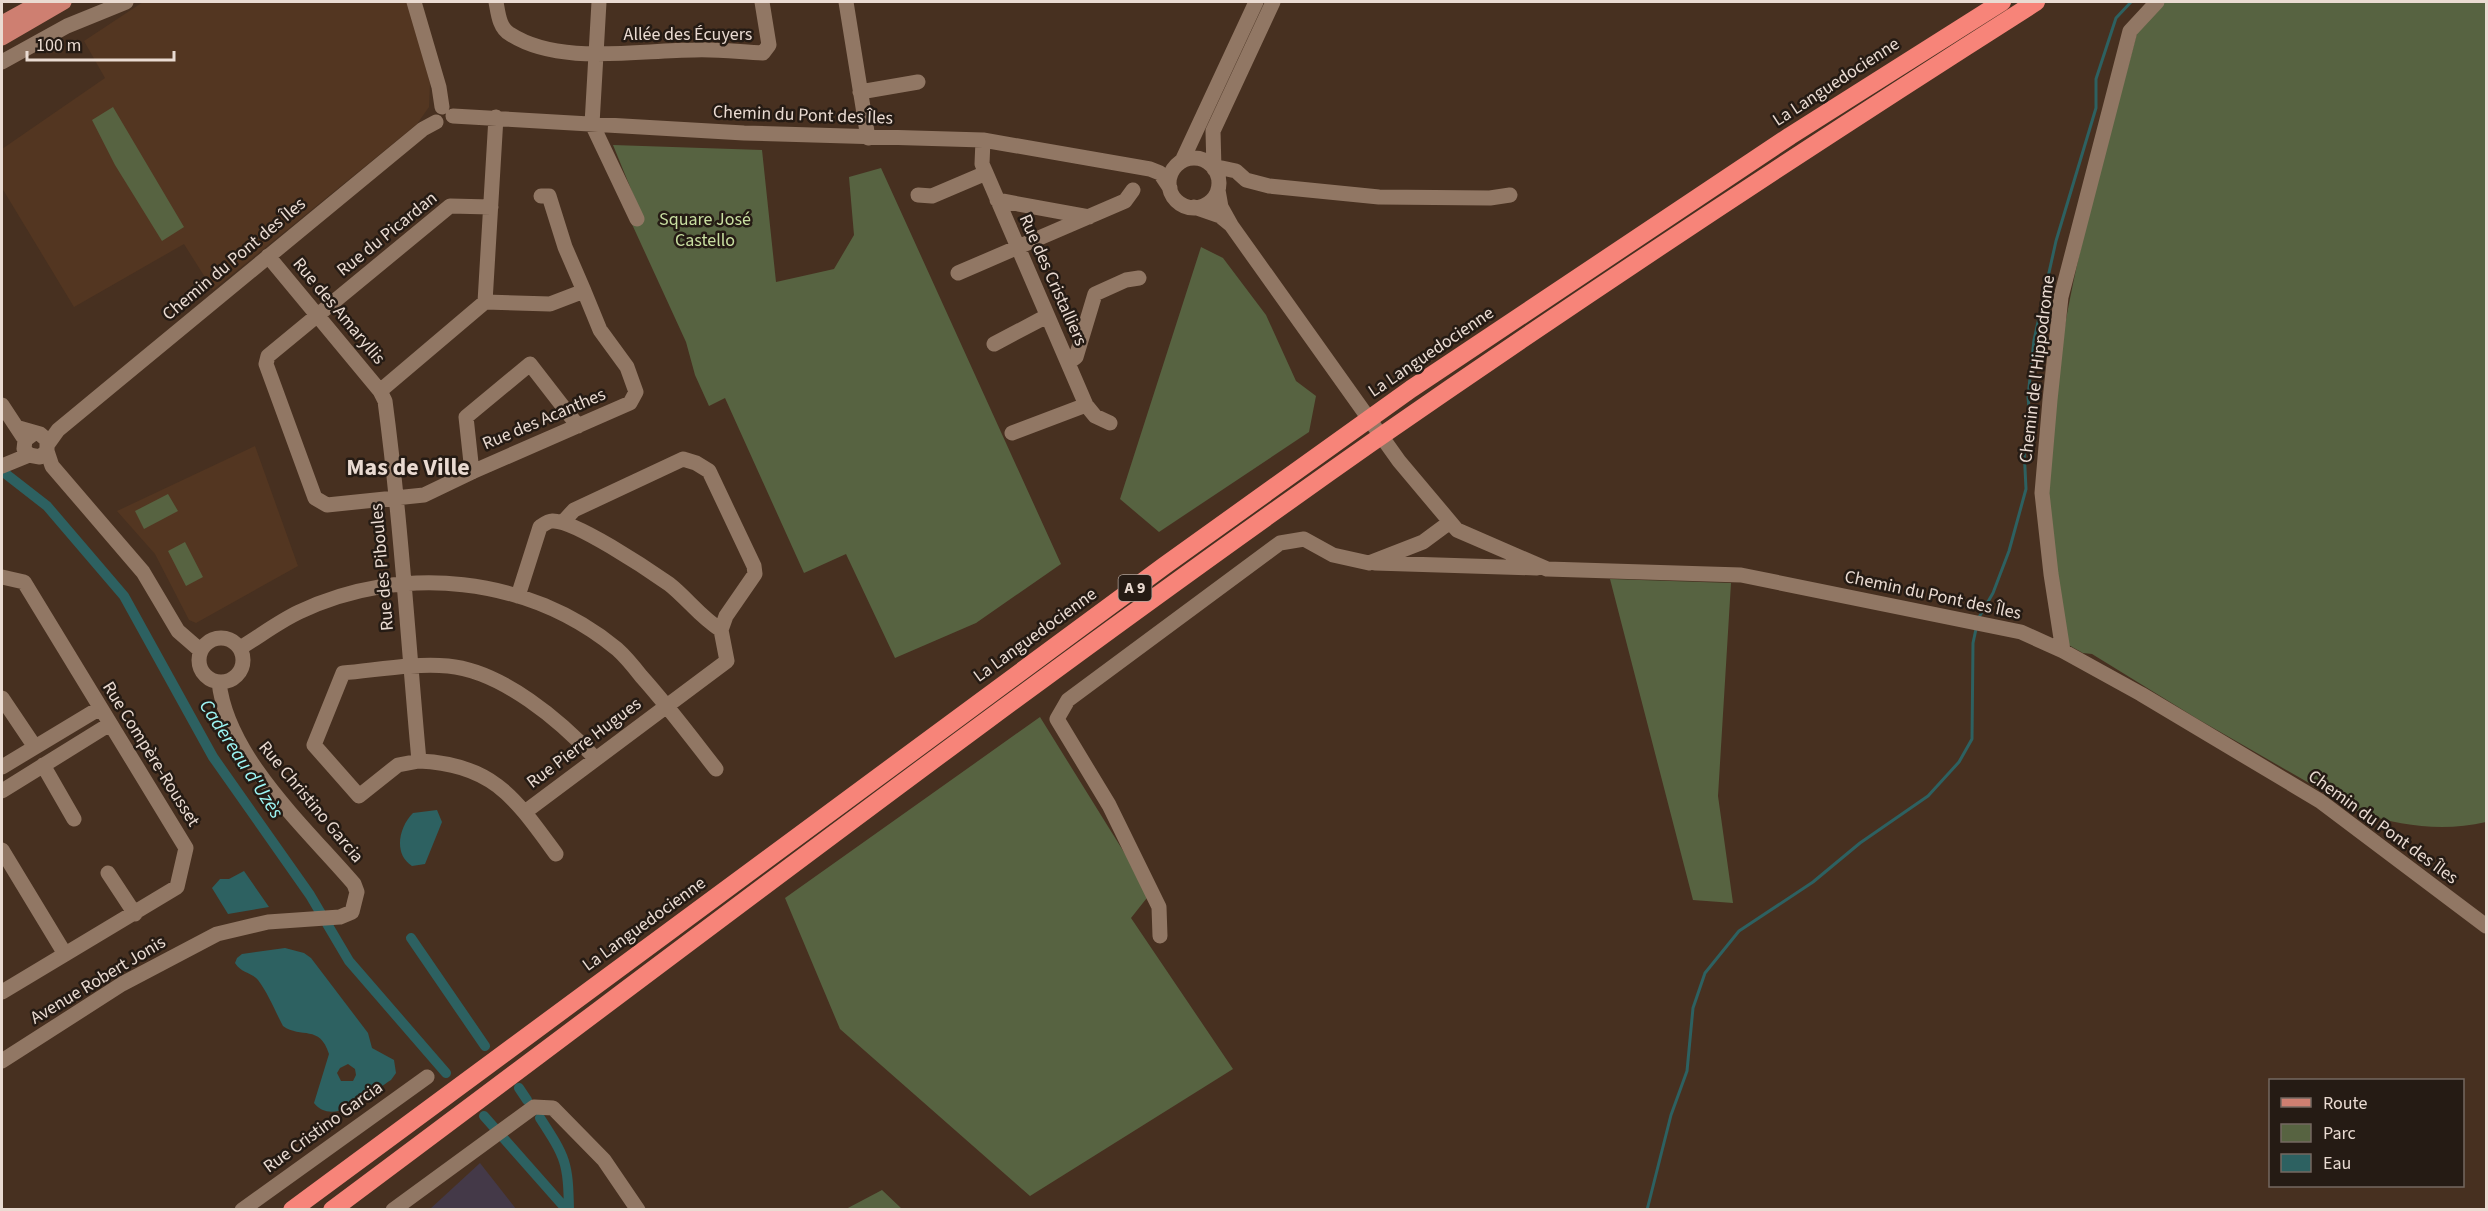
<svg xmlns="http://www.w3.org/2000/svg" width="2488" height="1211" viewBox="0 0 2488 1211" font-family="'Source Sans 3',sans-serif">
	<style>
		.commercial { fill: #443948 }
		.built { fill: #533621 }
		.green { fill: #576341 }
		.water { fill: #2d6161; fill-rule: evenodd }
		.lines { fill: none; stroke-linecap: round; stroke-linejoin: round }
		.stream { stroke: #2d6161; stroke-width: 3 }
		.canal { stroke: #2d6161; stroke-width: 10 }
		.minor { stroke: #917764; stroke-width: 15 }
		.major { stroke: #ce7f71; stroke-width: 15 }
		.highway { stroke: #f78479; stroke-width: 18 }
		.labels { text-anchor: middle; dominant-baseline: central; stroke-width: 5; stroke-linejoin: round; paint-order: stroke }
		.shield { fill: #251b14; stroke: #afa199; stroke-width: 1.5 }
		.shield-label { font-size: 16px; font-weight: bold; fill: #eadbd2 }
		.street-label { font-size: 18px; fill: #eadbd2; stroke: #251b14 }
		.park-label { font-size: 18px; fill: #c9dfa1; stroke: #251b14 }
		.water-label { font-size: 20px; font-style: italic; fill: #9df6f5; stroke: #251b14 }
		.district-label { font-size: 24px; font-weight: bold; fill: #eadbd2; stroke: #251b14 }
	</style>
	<rect width="100%" height="100%" fill="#473020"/>
	<path class="commercial" d="M480,1163L516,1209H430Z"/>
	<path class="built" d="M143,2H408L430,83L429,107L417,124L213,290L184,244L74,307L2,188V149L105,78L84,41Z
		M255,446L298,566L196,623L189,620L155,554L117,511Z"/>
	<path class="green" d="M2163,2H2486V822C2443,832 2402,826 2361,813L2196,718L2092,654L2083,653L2065,643C2060,596 2049,541 2049,493C2049,334 2098,181 2138,29Z
		M113,107L184,227L162,241L115,165L92,120Z
		M613,145L762,150L776,282L834,269L854,235L849,177L881,168L1061,564L976,623L895,658L846,554L804,573L725,398L709,406L695,375L686,342L631,222L642,216Z
		M1201,247L1223,258L1266,315L1296,381L1316,396L1309,432L1159,532L1120,499Z
		M168,494L178,511L144,529L135,511Z
		M185,542L203,577L186,586L168,551Z
		M1610,579L1731,583L1718,796L1733,903L1693,900Z
		M1040,717L1150,894L1131,918L1233,1069L1030,1196L840,1029L785,898Z
		M882,1190L902,1209H846Z"/>
	<path class="water" d="M437,810L442,822L425,864L412,866C393,854 399,827 413,813Z
		M244,871L269,907L228,914L212,888L220,879H229Z
		M285,948L304,953L311,958L368,1033L372,1048L394,1060L396,1073L391,1080C372,1092 334,1128 314,1103L329,1054C320,1024 301,1039 283,1026C275,1011 268,993 258,980C251,972 241,973 235,963L237,958L242,954ZM348,1064L355,1069L356,1075L353,1081H341L337,1073L340,1068Z"/>
	<g class="lines">
		<path class="stream" d="M1978,619L1993,593L2009,551L2026,489L2024,448L2031,429L2028,397L2034,340L2056,241L2096,108V79L2116,18L2131,2
			M1647,1210L1671,1115L1687,1071L1693,1008L1705,973L1739,931L1813,882L1860,843L1928,796L1959,762L1972,739L1973,643L1976,629"/>
		<path class="canal" d="M2,471L47,506L124,596L213,757L310,895L349,961L446,1073
			M411,938L485,1046
			M519,1088L527,1100
			M484,1116L567,1210
			M540,1118C566,1158 568,1162 569,1210"/>
		<path class="minor" d="M414,2L439,87L442,107
			M496,2C498,12 499,28 510,34C559,66 638,50 694,50C717,49 740,52 763,53L769,45L762,2
			M599,2L592,124L637,219
			M846,2L868,138
			M2,62L67,26L126,2
			M860,92L918,82
			M453,116L744,133L983,140L1150,169L1160,173L1170,188
			M496,117L485,302L380,391L385,401C401,521 408,641 419,761L398,765L359,796L314,745L343,673C377,670 414,663 448,666C502,671 561,721 596,759
			M983,140L982,164L986,173L1086,405L1095,416L1110,423
			M1169 183a25 25 0 1 1 50 0a25 25 0 1 1-50 0Z
			M1182,161L1256,2
			M1214,169L1213,131L1273,2
			M1217,173L1222,168L1236,171L1246,180L1269,186L1379,197L1490,198L1510,195
			M918,195L932,196L986,173
			M541,196H549L565,247L584,291
			M997,200L1089,217
			M1194,207L1220,216L1231,225L1221,207L1218,190
			M1231,225L1399,461L1457,530L1547,569L1741,575L2021,632L2063,651L2141,694L2320,801L2486,926
			M268,256L380,391
			M958,273L1125,201L1133,190
			M485,302L550,304L584,291L600,330L627,367L636,392L630,403L472,472L424,495L327,505L315,498L266,364L268,356L450,206L491,207
			M994,344L1047,316
			M1068,363L1076,357L1095,294L1126,280L1139,278
			M2,405L23,437
			M19,428L40,434L47,440V451L40,457L29,455L24,449L25,440L33,434
			M1012,433L1086,405
			M48,444L58,430L110,387L423,129L436,122
			M47,451L52,466L143,572L178,631L201,651
			M2,466L29,455
			M472,472L466,417L530,364L578,426
			M1375,563L1537,568
			M2,577L24,582L186,848L177,887L2,992
			M518,596L540,527C543,525 548,521 552,521C573,519 649,570 669,584C687,598 700,617 721,630
			M199 660a22 22 0 1 1 44 0a22 22 0 1 1-44 0Z
			M240,648C260,636 278,622 299,612C402,563 528,576 617,649C626,657 634,667 641,676C668,706 691,737 716,769
			M2063,651L2051,574L2042,493L2050,400L2061,297L2130,31L2157,2
			M2,698L35,747
			M419,761C493,764 515,798 556,854
			M43,765L74,819
			M2,767L100,708
			M2,791L110,724
			M525,812L727,661L721,630L726,616L755,574L754,566L709,471L696,463L683,459L574,510L563,522
			M2,850L65,954
			M108,873L135,914
			M1160,936L1159,907L1109,805L1057,719L1068,700L1280,543L1304,539L1333,555L1369,563L1423,542L1450,522
			M2,1061L122,984L217,934L268,922L340,917L352,912L357,892L354,884C306,828 227,757 219,682
			M242,1210L427,1077
			M393,1210L534,1107L553,1108L604,1160L638,1210"/>
		<path class="major" d="M2,23L40,2
			M2,38L64,2"/>
		<path class="highway" d="M292,1210L1164,566L1411,389L1790,136L2002,2
			M332,1210C677,953 1019,690 1371,443C1590,291 1811,145 2036,2"/>
	</g>
	<g class="labels">
		<rect class="shield" x="1118.5" y="575" width="33" height="26" rx="4.5"/>
		<g class="shield-label">
			<text x="1135" y="588">A 9</text>
		</g>
		<g class="street-label">
			<text x="688" y="34">Allée des Écuyers</text>
			<text transform="translate(1836 82) rotate(-33)">La Languedocienne</text>
			<text transform="translate(803 115) rotate(2)">Chemin du Pont des Îles</text>
			<text transform="translate(387 234) rotate(-39)">Rue du Picardan</text>
			<text transform="translate(234 259) rotate(-40)">Chemin du Pont des Îles</text>
			<text transform="translate(1053 280) rotate(66)">Rue des Cristalliers</text>
			<text transform="translate(339 311) rotate(50)">Rue des Amaryllis</text>
			<text transform="translate(1431 352) rotate(-34)">La Languedocienne</text>
			<text transform="translate(2037 369) rotate(-83)">Chemin de l'Hippodrome</text>
			<text transform="translate(544 419) rotate(-23)">Rue des Acanthes</text>
			<text transform="translate(382 567) rotate(-95)">Rue des Piboules</text>
			<text transform="translate(1933 595) rotate(12)">Chemin du Pont des Îles</text>
			<text transform="translate(1035 635) rotate(-36)">La Languedocienne</text>
			<text transform="translate(584 743) rotate(-37)">Rue Pierre Hugues</text>
			<text transform="translate(151 754) rotate(58)">Rue Compère-Rousset</text>
			<text transform="translate(311 802) rotate(50)">Rue Christino Garcia</text>
			<text transform="translate(2383 827) rotate(36)">Chemin du Pont des Îles</text>
			<text transform="translate(644 924) rotate(-36)">La Languedocienne</text>
			<text transform="translate(98 980) rotate(-31)">Avenue Robert Jonis</text>
			<text transform="translate(323 1127) rotate(-36)">Rue Cristino Garcia</text>
		</g>
		<g class="park-label">
			<text x="705" y="219">Square José<tspan x="705" dy="21">Castello</tspan></text>
		</g>
		<g class="water-label">
			<text transform="translate(241 759) rotate(57)">Cadereau d'Uzès</text>
		</g>
		<g class="district-label">
			<text x="408" y="467">Mas de Ville</text>
		</g>
	</g>
	<rect width="2488" height="1211" fill="none" stroke="#eadbd2" stroke-width="6"/>
	<rect x="2269" y="1079" width="195" height="108" fill="#251b14" stroke="#746860" stroke-width="1.5"/>
	<rect x="2281" y="1098" width="30" height="9" fill="#ce7f71" stroke="#746860" stroke-width="1.5"/>
	<text x="2323" y="1109" font-size="18" fill="#eadbd2">Route</text>
	<rect x="2281" y="1124" width="30" height="18" fill="#576341" stroke="#746860" stroke-width="1.5"/>
	<text x="2323" y="1139" font-size="18" fill="#eadbd2">Parc</text>
	<rect x="2281" y="1154" width="30" height="18" fill="#2d6161" stroke="#746860" stroke-width="1.5"/>
	<text x="2323" y="1169" font-size="18" fill="#eadbd2">Eau</text>
	<path d="M27 51v9h147v-9" fill="none" stroke="#eadbd2" stroke-width="3"/>
	<text x="36" y="51" font-size="18" fill="#eadbd2" stroke="#251b14" stroke-width="4.5" paint-order="stroke">100 m</text>
</svg>
